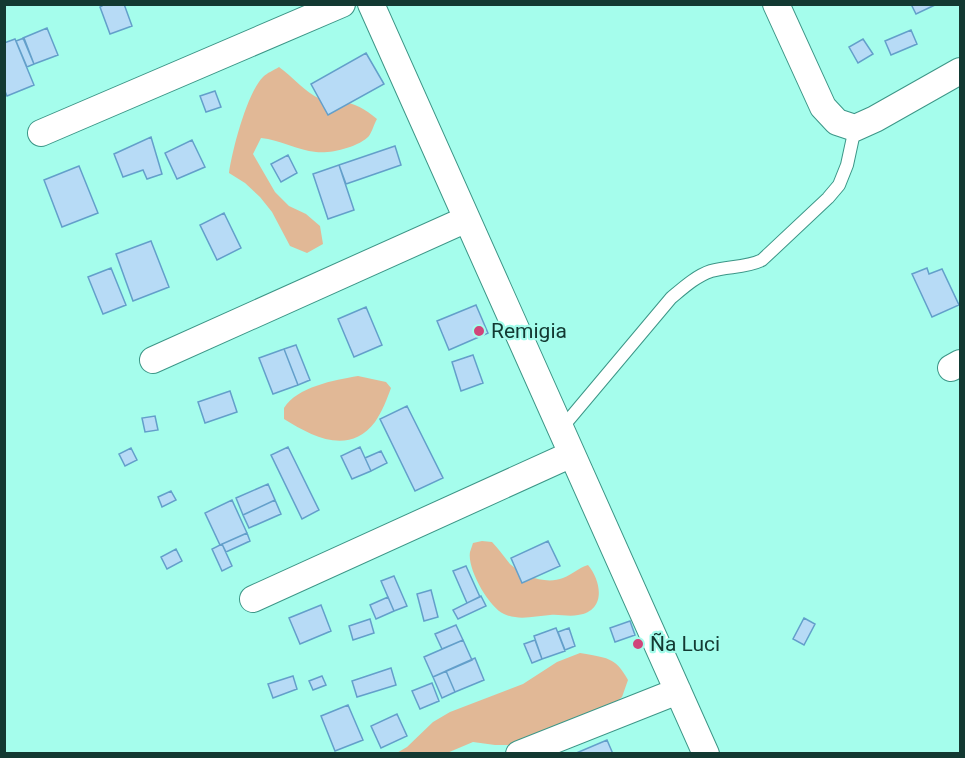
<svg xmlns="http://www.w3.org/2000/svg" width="965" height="758" viewBox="0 0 965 758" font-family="Roboto,sans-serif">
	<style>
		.green { fill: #e1b896 }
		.building { fill: #b7dbf6; stroke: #639fca; stroke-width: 1.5 }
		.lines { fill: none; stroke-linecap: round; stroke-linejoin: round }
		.lane-casing { stroke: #3c9687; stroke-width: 14 }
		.street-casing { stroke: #3c9687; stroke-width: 28 }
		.lane { stroke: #fff; stroke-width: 12 }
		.street { stroke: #fff; stroke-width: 26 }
		.poi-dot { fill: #d0457a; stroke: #a5fdec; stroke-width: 2 }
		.labels { text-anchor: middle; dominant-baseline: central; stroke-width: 4.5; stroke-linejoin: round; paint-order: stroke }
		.poi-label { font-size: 21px; fill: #133932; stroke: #a5fdec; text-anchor: start }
	</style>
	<rect width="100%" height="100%" fill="#a5fdec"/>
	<path class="green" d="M279,67C293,77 305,92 320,99C326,102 333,100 339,101C355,103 365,109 377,119C374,124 372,132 369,136C359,147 330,154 316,152C297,150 280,140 261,138L253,154L275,192L289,206L306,214L320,226L323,244L307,253L290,246L272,212L260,197L245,183L229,173C232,151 247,93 263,77C267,73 274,70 279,67Z
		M358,376L386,382L391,388C387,399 382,412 375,422C349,456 313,437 284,419V408C297,387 334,380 358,376Z
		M482,541L492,542C499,549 504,557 510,564C523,576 546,585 563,578C573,574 578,568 588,565C602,582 606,611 578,615C569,617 559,614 550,615C535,616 519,621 504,614C489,607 467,569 470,552C471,549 472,546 473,543Z
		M580,653C606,658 615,656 628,680L622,697L607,709L523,745H495L473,742L447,753L395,754L407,747L433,722L450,712L523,684L557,662Z"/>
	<path class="building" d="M105,4H124L132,26L110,34L100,7Z
		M911,4H935V5L916,14Z
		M47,28L58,55L34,64L23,38Z
		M911,30L917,44L891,55L885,41Z
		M24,38L34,64L27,67L16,41Z
		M15,39L34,85L7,96L4,89V43Z
		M863,39L873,54L858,63L849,47Z
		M366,53L384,84L328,115L311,84Z
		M215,91L221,107L206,112L200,96Z
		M151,137L162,174L147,179L143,170L123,177L114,154Z
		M192,140L205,167L177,179L165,153Z
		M395,146L401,165L346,184L339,165Z
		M288,155L297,173L281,182L271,164Z
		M339,165L354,210L328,219L313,174Z
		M79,166L98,213L62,227L44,180Z
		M224,213L241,248L217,260L200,225Z
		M151,241L169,287L133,301L116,254Z
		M111,268L126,305L103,314L88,277Z
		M927,268L929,274L942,269L959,305L932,317L912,274Z
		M476,305L488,333L449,350L437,321Z
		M366,307L382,345L354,357L338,319Z
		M296,345L310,380L298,385L284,349Z
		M284,349L298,385L273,394L259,358Z
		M473,355L483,383L461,391L452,362Z
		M230,391L237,412L205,423L198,402Z
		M407,406L443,478L415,491L380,419Z
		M155,416L158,430L145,432L142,418Z
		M288,447L319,510L302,519L271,455Z
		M360,447L371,471L352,479L341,456Z
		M131,448L137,460L125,466L119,454Z
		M381,451L387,463L371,471L365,458Z
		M268,484L275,500L243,515L236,498Z
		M171,491L176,500L162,507L158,497Z
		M232,500L247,533L220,545L205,513Z
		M275,500L281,514L249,528L243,515Z
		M247,533L250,541L226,552L222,544Z
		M548,541L560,566L522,583L511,558Z
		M222,544L232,566L222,571L212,549Z
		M176,549L182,561L167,569L161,557Z
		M466,566L480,597L467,603L453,571Z
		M394,576L407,606L394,611L381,581Z
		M431,590L438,617L424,621L417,594Z
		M481,596L486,606L458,619L453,610Z
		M388,597L394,611L376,619L370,605Z
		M321,605L331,631L300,644L289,618Z
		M804,618L815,624L804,645L793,639Z
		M370,619L374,633L353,640L349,626Z
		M630,621L635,635L615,642L610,628Z
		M456,625L463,640L442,649L435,634Z
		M556,628L565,651L542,659L534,636Z
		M569,628L575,646L565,650L558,632Z
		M463,640L472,660L433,677L424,657Z
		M535,640L542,659L532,663L524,644Z
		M475,658L484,680L455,692L446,671Z
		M391,668L396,685L357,697L352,681Z
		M446,671L455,692L442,698L433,677Z
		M293,676L297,689L273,698L268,684Z
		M322,676L326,685L313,690L309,681Z
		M432,683L439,701L420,709L412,691Z
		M348,705L363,740L335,751L321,716Z
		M397,714L407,736L381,748L371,726Z
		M607,740L613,754H574Z"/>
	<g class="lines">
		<defs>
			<path id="lane" d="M561,429L671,298C683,288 696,276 711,271C728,266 746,268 762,260L828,198L839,185L847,165L855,128"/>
			<path id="street" d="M371,4L706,754
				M776,4L823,107L837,122L855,128L875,119L960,71
				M41,133L342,4
				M153,360L467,219
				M951,368L960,363
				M253,599L572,454
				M519,754L678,691"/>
		</defs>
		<use href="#lane" class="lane-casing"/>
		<use href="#street" class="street-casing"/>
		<use href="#lane" class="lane"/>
		<use href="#street" class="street"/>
	</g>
	<g class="poi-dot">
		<circle cx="479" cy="331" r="6"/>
		<circle cx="638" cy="644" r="6"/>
	</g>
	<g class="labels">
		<g class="poi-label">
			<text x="491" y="331">Remigia</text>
			<text x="650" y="644">Ña Luci</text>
		</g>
	</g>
	<rect width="965" height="758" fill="none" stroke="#133932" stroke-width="12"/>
</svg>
